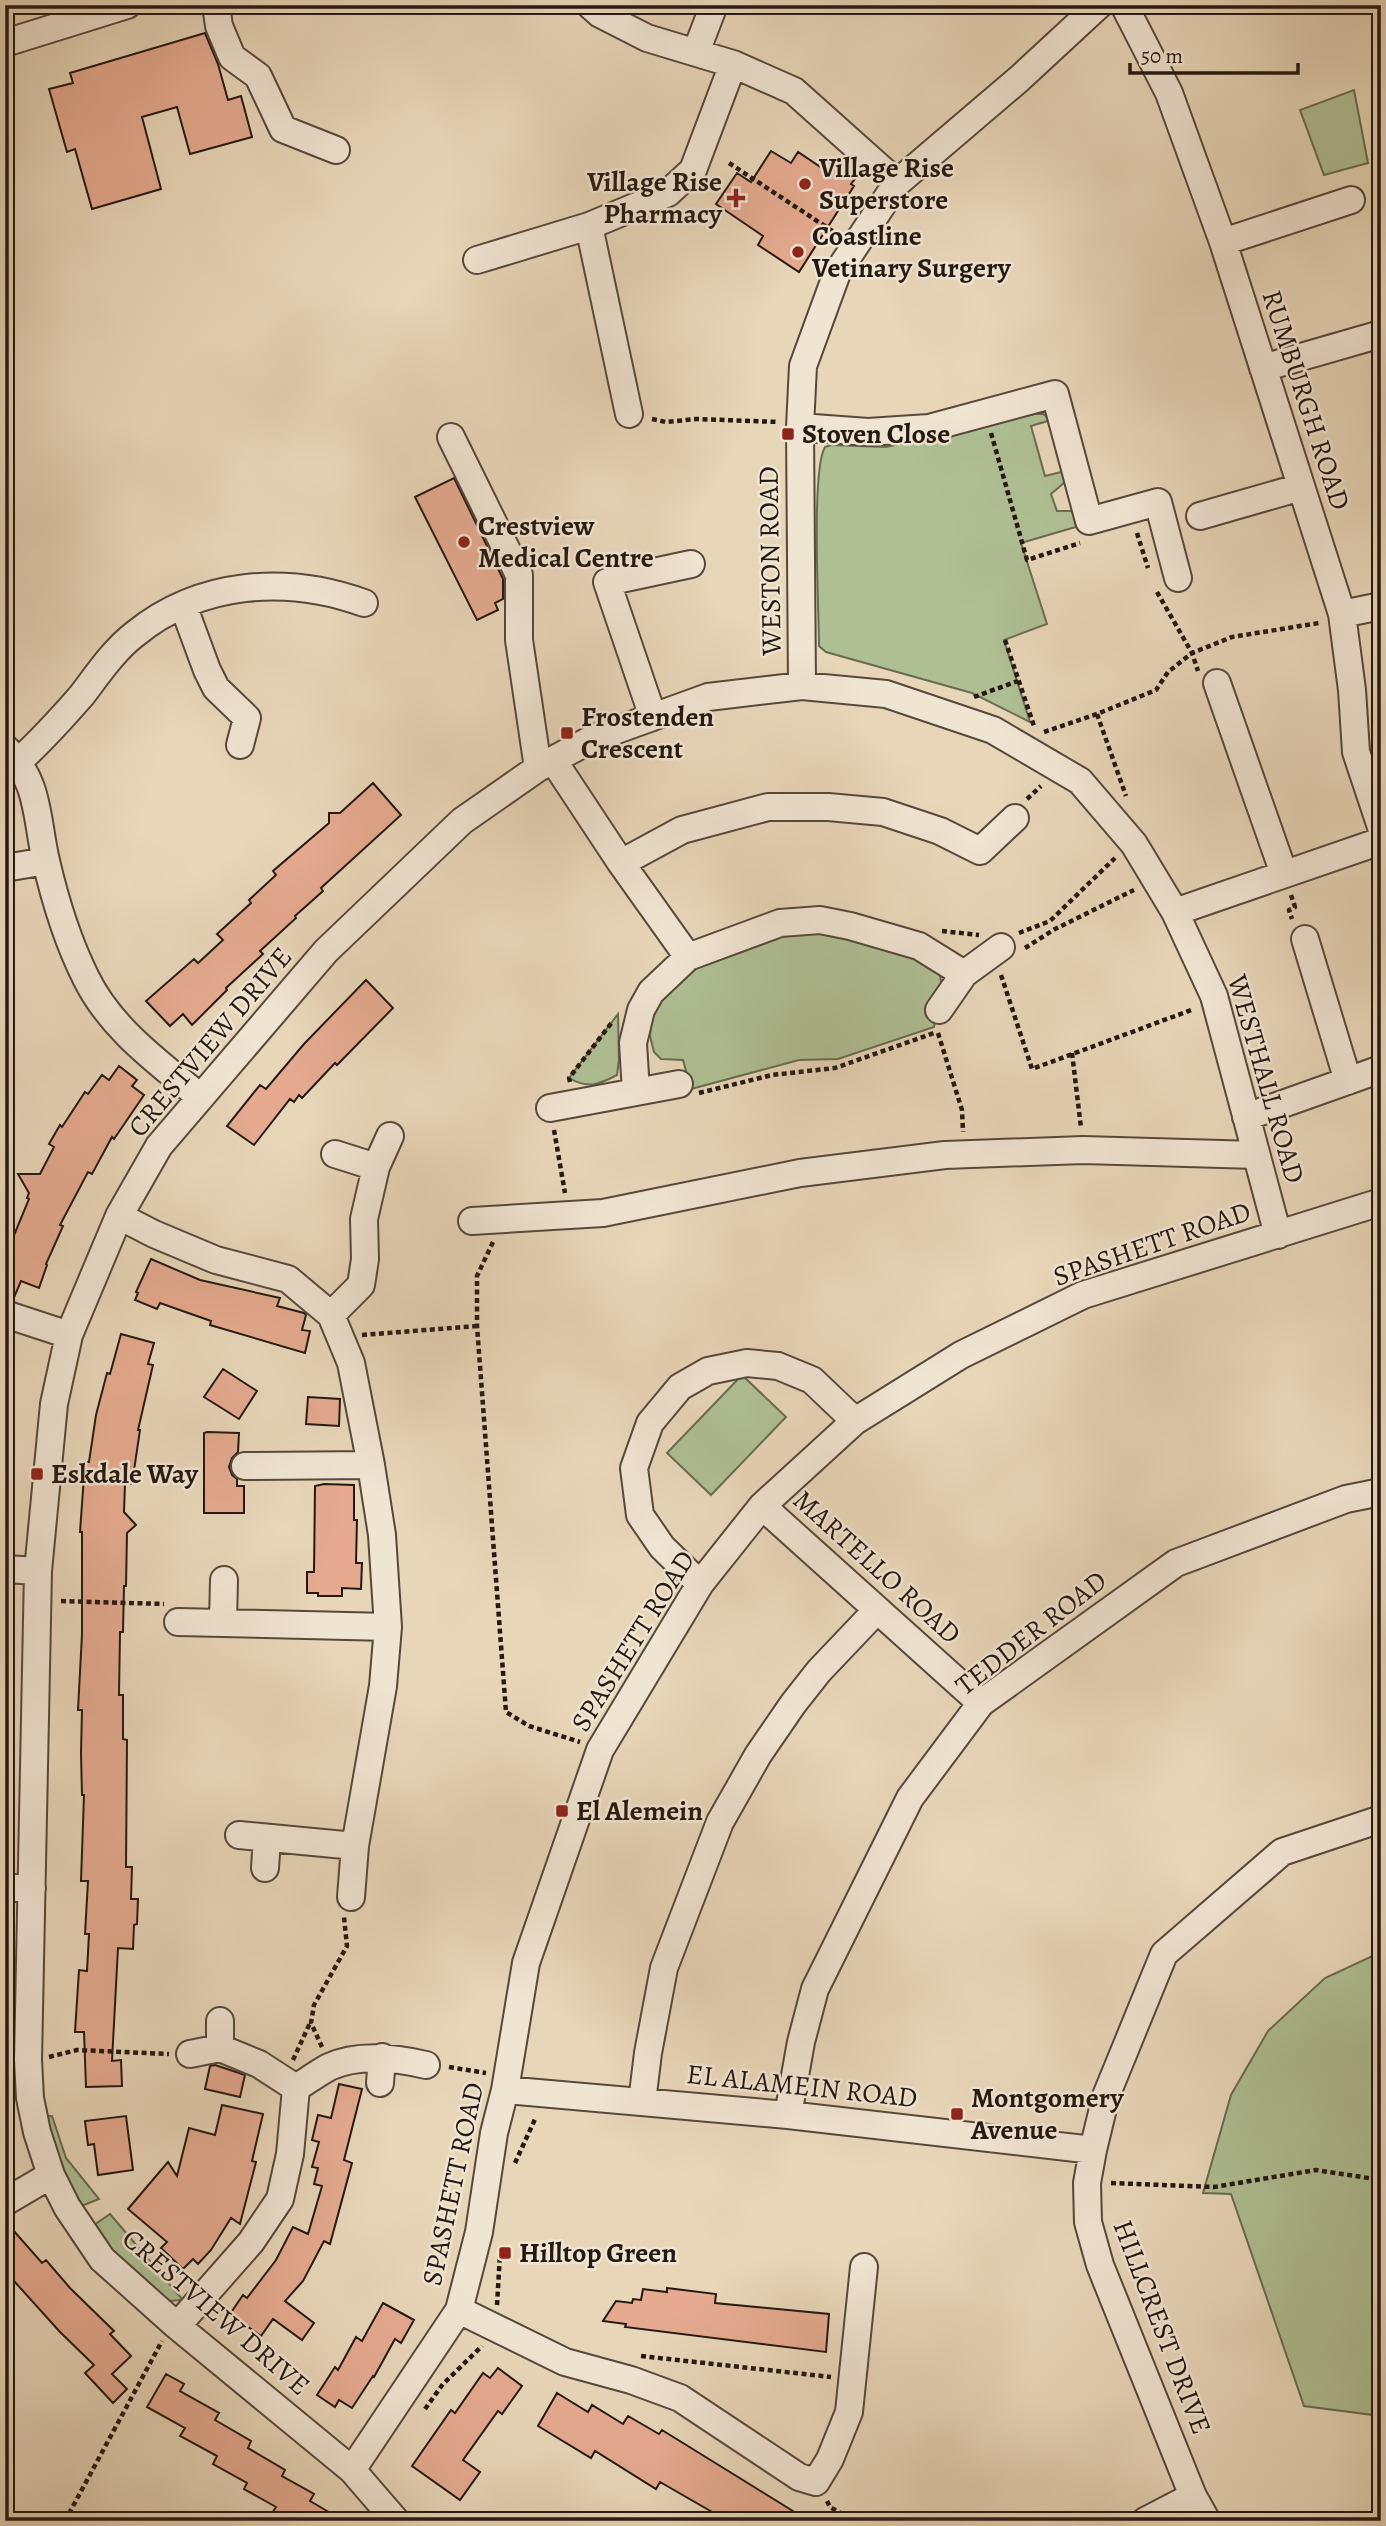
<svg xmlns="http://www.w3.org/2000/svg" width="1386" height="2526" viewBox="0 0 1386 2526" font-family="Alegreya,serif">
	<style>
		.green { fill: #afbf94; stroke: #6a6c52; stroke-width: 2 }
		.building { fill: #e5aa90; stroke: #251811; stroke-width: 2 }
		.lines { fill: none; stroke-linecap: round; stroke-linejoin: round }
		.minor-casing { stroke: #56483b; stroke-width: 30 }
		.path { stroke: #251811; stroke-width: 4.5; stroke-dasharray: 5 3.5; stroke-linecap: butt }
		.minor { stroke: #f0e4d2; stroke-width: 26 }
		.poi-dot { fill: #8f2418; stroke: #f0e4d2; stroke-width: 2.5 }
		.labels { text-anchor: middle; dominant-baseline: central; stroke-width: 5; stroke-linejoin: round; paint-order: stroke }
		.poi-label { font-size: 28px; font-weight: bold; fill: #251811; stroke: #f0e4d2; text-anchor: start }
		.street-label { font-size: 28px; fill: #251811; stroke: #f0e4d2 }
	</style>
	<rect width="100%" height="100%" fill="#e8d6b9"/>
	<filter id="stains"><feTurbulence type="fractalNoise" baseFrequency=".00286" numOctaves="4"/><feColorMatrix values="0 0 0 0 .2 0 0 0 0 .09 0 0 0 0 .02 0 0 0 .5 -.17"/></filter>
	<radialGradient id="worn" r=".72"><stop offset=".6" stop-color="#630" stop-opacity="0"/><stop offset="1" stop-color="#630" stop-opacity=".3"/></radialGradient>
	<path class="green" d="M1354,90L1368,163L1324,175L1300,110Z
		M1035,414H1043L1051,420L1031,426L1045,476L1065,471V482L1051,494L1057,511H1075L1079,526L1021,543L1047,624L1004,640L1030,722L972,693L826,652L819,646C819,610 811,471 825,447L831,445L886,447Z
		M850,931L939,969L942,987L934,1027L838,1059L799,1060L691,1089L683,1060L661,1059L654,1052L650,1036L652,1014L662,998L698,963L769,932Z
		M618,1014L619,1060L617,1075C598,1085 588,1089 569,1078Z
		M742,1375L786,1417L711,1495L667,1453Z
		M1381,1952V2416L1304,2406L1231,2194L1203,2193L1231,2095L1268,2031L1325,1978Z
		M46,2116H52L66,2158L99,2199L79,2207L64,2180Z
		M110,2214L183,2300L169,2301L162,2298L118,2260L93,2229L97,2223Z"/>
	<path class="building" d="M205,33L218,64L228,100L241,96L252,137L190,154L177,107L142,117L161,189L92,209L75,149L67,152L49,89L73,83L70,73Z
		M771,151L791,163L798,152L822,168L826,161L855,179L851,184L854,186L799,272L758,245L763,236L716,204L737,173L751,182Z
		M454,478L503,579V599L495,603L498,610L477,620L415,497Z
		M373,783L401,815L321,888L323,891L295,916L296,918L260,951L263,954L226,988L227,990L192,1025L183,1014L170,1026L146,1001L194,959L198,963L223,940L217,934L251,903L249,900L276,875L273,871L329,823V813H340Z
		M366,980L393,1008L337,1065L335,1063L302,1098L299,1095L294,1102L290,1099L254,1145L227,1126L260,1085L266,1089L304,1044Z
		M119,1066L137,1080L132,1086L144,1095L114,1139L112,1137L92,1174L88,1172L60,1225L63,1226L46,1264L47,1265L39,1288L21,1281L13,1300L5,1299V1257L29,1199L27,1198L29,1193L18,1174H40L54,1147L49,1144L60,1125L62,1127L85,1092L88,1094L102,1075L109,1080Z
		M151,1259L200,1280L280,1298L277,1306L304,1313L306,1315L302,1330L310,1331L305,1353L210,1325L211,1321L160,1303L157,1309L135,1300L138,1293L136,1292Z
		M121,1334L154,1343L148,1364L153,1365L138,1430H140L132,1484H125L124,1512L136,1525L127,1533L126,1586H124L123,1632H120L119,1695H123V1739L127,1740L126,1867H132L131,1899H138L137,1924L134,1925L133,1949L118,1948L112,2061L121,2060L122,2086L86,2087L84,2032H75L79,1970L87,1971L89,1934H85L88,1881H81L84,1795H82L81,1753L82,1710H78L82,1634V1532H80L85,1462H89L96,1415L107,1373L110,1374Z
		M223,1369L257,1391L239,1419L204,1397Z
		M308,1397L340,1399L339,1426L306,1424Z
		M207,1432L239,1433L238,1452L232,1458L229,1467L232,1475L237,1479V1486H244V1513H204V1433Z
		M324,1484L354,1485V1520H357L356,1563H362L361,1589L342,1588V1596H318V1593H307V1572H314L315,1486Z
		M215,2065L245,2075L240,2097L205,2089L210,2066Z
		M339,2084L362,2089L344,2160L352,2163L330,2244L324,2241L303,2281L285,2301L314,2323L302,2340L273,2319L261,2336L230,2314L243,2295L247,2298L276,2260L293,2227L308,2234L322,2186L314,2184L318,2168L312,2167L319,2142L312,2140L318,2115L331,2118Z
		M222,2105L263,2114L252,2161L256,2162L240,2224L231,2218L211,2250L198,2264L193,2259L183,2269L161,2248L167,2242L128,2209L168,2162L177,2176L189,2128L215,2135Z
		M126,2116L133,2170L98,2175L94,2144L88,2145L85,2121Z
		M5,2221L42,2263L46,2260L70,2288L114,2331L110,2334L131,2356L112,2374L127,2389L113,2403L85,2373L94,2365L60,2332L5,2271Z
		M667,2288L716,2294L715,2303L829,2314L826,2352L625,2327L626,2324L603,2321L616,2301L632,2303L633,2299L641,2300L643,2289L667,2292Z
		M383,2303L414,2320L401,2343L395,2339L374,2377L373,2376L352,2408L339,2400L335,2407L317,2395L335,2367L338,2370L356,2337L362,2341Z
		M498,2368L522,2386L502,2414L498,2411L463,2460L480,2472L460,2500L412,2466L451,2410L455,2413L483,2373L490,2378Z
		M166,2374L184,2384L180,2391L219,2413L215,2420L251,2441L248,2448L285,2470L282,2476L314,2494L310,2501L344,2521H282L271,2515L276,2507L244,2489L247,2483L213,2464L217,2456L180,2436L185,2428L147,2407Z
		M557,2393L588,2412L592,2405L623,2424L628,2416L659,2434L662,2430L809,2521H728L660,2482L656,2489L595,2451L591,2458L538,2426Z"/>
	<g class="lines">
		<defs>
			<path id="minor" d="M216,5L219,26L232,57L258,76L283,129L336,150
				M590,5L600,14L647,38L733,64L794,91L897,183
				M1124,5L1169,93L1223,242L1342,614L1352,690L1356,752L1381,827
				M5,43L127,5
				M696,52L714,5
				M589,226L629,414
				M1223,242L1351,200
				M477,260L589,226L668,193L693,170L733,64
				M1263,368L1381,334
				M800,427L868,432L929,428L1055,394L1089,521L1158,502L1178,578
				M451,437L519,575V640L538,768
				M1200,516L1301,487
				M183,605L207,670L216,688L247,718
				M1342,614L1381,606
				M1217,683L1284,874
				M802,686L800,427L803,366L837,273L897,183L1019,79L1099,5
				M653,717L607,582L691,564
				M240,745L247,718
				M5,748C40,781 36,818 46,861C55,900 68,942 86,978C111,1029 158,1062 200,1097
				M553,760L621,863L688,957
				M19,761C42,740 62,718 82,695C98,674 114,650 135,634C200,581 287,575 364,603
				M621,863L682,830L768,807H828L883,812L940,831L980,851L1015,818
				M5,868L46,861
				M1175,912L1381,841
				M1305,939L1348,1081
				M939,1010L964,974
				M636,1092L679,1084
				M550,1108L636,1092L633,1043L641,1010L651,992L688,957L780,923L820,920L850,926L919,946L964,974L1001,947
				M1246,1117L1381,1069
				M335,1154L376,1167
				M119,1216L154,1234L216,1260L288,1279L331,1315L351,1363L371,1465L382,1535L388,1627L383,1686L355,1846L351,1897
				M472,1221L603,1213L800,1173L945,1155L1083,1150L1256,1155
				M5,1314L69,1335
				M331,1315L361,1285L365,1259L364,1219L376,1167L390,1136
				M245,1466L371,1465
				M762,1506L981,1703
				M5,1569L38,1571
				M700,1584L662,1547L640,1515L634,1468L650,1423L680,1387L708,1371L747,1363L778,1366L812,1380L855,1421
				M178,1622L388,1627
				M223,1622L224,1580
				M239,1835L355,1846
				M265,1868L267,1838
				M5,1888H32
				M220,2048V2021
				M190,2054L220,2048L259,2064L296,2088C307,2081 318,2073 329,2067C359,2053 396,2058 426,2065
				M380,2083L382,2057
				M505,2090L788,2115L1093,2150
				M642,2102L648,2053L664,1968L720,1822L758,1755L793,1704L819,1671L877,1610
				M788,2115L801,2042L815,1989L910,1798L981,1703L1176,1563L1346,1499L1381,1492
				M5,2202L51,2175
				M459,2310L565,2362L631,2380L680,2398L799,2477L816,2482L830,2459L849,2412L864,2267
				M177,2326L251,2242L280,2199L290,2154L296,2088
				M352,2470L459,2310L479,2232L494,2133L505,2090L526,1963L600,1750L700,1584L762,1506L855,1421L961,1355L1083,1295L1381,1202
				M396,2521L352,2470L177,2326L102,2259L67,2207L51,2175L37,2132L30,2098L28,2060L38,1571L54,1404L69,1335L119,1216L159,1146L326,951L462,821L538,768L592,739L708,697L802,686L886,694L993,730L1080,781L1134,844L1175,912L1214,996L1278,1235
				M1145,2521L1193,2496
				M1207,2521L1193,2496L1100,2265L1088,2222L1087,2183L1093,2150L1106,2096L1164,1954L1282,1852L1381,1819"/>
		</defs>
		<use href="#minor" class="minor-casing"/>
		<path class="path" d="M729,163L837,234
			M652,419L666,422L696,419L779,422
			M991,433L1027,560L1080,543
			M1137,533L1148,568
			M1157,592L1192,653L1198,671
			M1005,640L1034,726
			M974,697L1018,681
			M1097,714L1126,796
			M1044,732L1097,714L1156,690L1168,672L1192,653L1232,637L1319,623
			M1027,799L1041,786
			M1375,865L1381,887
			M1291,895L1295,907L1289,910L1292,919
			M942,931L979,935
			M1019,933L1050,921L1115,858
			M1025,948L1055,929L1134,890
			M1001,975L1032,1069L1194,1009
			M938,1033L962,1110L963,1132
			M1072,1053L1081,1128
			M570,1082L569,1078L613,1021
			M699,1093L772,1075L835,1068L934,1033
			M554,1130L565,1193
			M493,1242L477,1276V1326L506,1712L529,1726L580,1742
			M362,1335L477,1326
			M61,1601L164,1604
			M322,2047L311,2023L314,2005L347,1946L344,1917
			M49,2057L77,2050L169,2054
			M293,2060L310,2023
			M449,2067L486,2073
			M515,2163L536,2117
			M1111,2183L1214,2187L1316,2170L1381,2180
			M497,2305L500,2254
			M641,2356L831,2377
			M425,2409L443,2384L482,2346
			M827,2501L830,2507L854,2521
			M65,2521L162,2341"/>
		<use href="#minor" class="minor"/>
	</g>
	<g class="poi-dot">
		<circle cx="805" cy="184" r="7"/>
		<path d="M732.5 187.5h7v7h7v7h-7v7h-7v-7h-7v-7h7z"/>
		<circle cx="798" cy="252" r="7"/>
		<rect x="781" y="427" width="14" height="14" rx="3.5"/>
		<circle cx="464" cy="542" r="7"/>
		<rect x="560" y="726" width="14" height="14" rx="3.5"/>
		<rect x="30" y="1467" width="14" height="14" rx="3.5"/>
		<rect x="555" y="1804" width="14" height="14" rx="3.5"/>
		<rect x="950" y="2107" width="14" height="14" rx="3.5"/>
		<rect x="498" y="2246" width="14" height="14" rx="3.5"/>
	</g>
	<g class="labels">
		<g class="poi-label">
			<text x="819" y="168">Village Rise<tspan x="819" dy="32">Superstore</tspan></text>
			<text x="722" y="182" text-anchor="end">Village Rise<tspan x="722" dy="32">Pharmacy</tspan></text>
			<text x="812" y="236">Coastline<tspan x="812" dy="32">Vetinary Surgery</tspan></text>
			<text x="802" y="434">Stoven Close</text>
			<text x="478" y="526">Crestview<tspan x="478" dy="32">Medical Centre</tspan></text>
			<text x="581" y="717">Frostenden<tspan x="581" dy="32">Crescent</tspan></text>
			<text x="51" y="1474">Eskdale Way</text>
			<text x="576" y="1811">El Alemein</text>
			<text x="971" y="2098">Montgomery<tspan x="971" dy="32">Avenue</tspan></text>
			<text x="519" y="2253">Hilltop Green</text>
		</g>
		<g class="street-label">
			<text transform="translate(1306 400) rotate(72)">RUMBURGH ROAD</text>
			<text transform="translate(770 561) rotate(-91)">WESTON ROAD</text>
			<text transform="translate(210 1042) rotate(-50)">CRESTVIEW DRIVE</text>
			<text transform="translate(1266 1079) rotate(74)">WESTHALL ROAD</text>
			<text transform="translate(1152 1244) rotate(-19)">SPASHETT ROAD</text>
			<text transform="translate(877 1567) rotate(42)">MARTELLO ROAD</text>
			<text transform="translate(1031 1633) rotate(-38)">TEDDER ROAD</text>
			<text transform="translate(633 1641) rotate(-58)">SPASHETT ROAD</text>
			<text transform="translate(802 2086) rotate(6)">EL ALAMEIN ROAD</text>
			<text transform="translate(453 2184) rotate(-78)">SPASHETT ROAD</text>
			<text transform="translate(216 2312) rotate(41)">CRESTVIEW DRIVE</text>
			<text transform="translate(1162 2327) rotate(69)">HILLCREST DRIVE</text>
		</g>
	</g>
	<rect width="1386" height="2526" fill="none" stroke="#e8d6b9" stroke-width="28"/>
	<rect x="7" y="7" width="1372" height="2512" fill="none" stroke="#251811" stroke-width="3.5"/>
	<rect x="14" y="14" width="1358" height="2498" fill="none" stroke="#251811" stroke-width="2"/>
	<path d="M1130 63v10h168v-10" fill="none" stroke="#251811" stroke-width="3.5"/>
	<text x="1141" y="63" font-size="21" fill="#251811" stroke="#f0e4d2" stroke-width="5" paint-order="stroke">50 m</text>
	<rect width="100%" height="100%" filter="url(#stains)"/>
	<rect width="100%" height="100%" fill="url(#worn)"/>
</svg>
